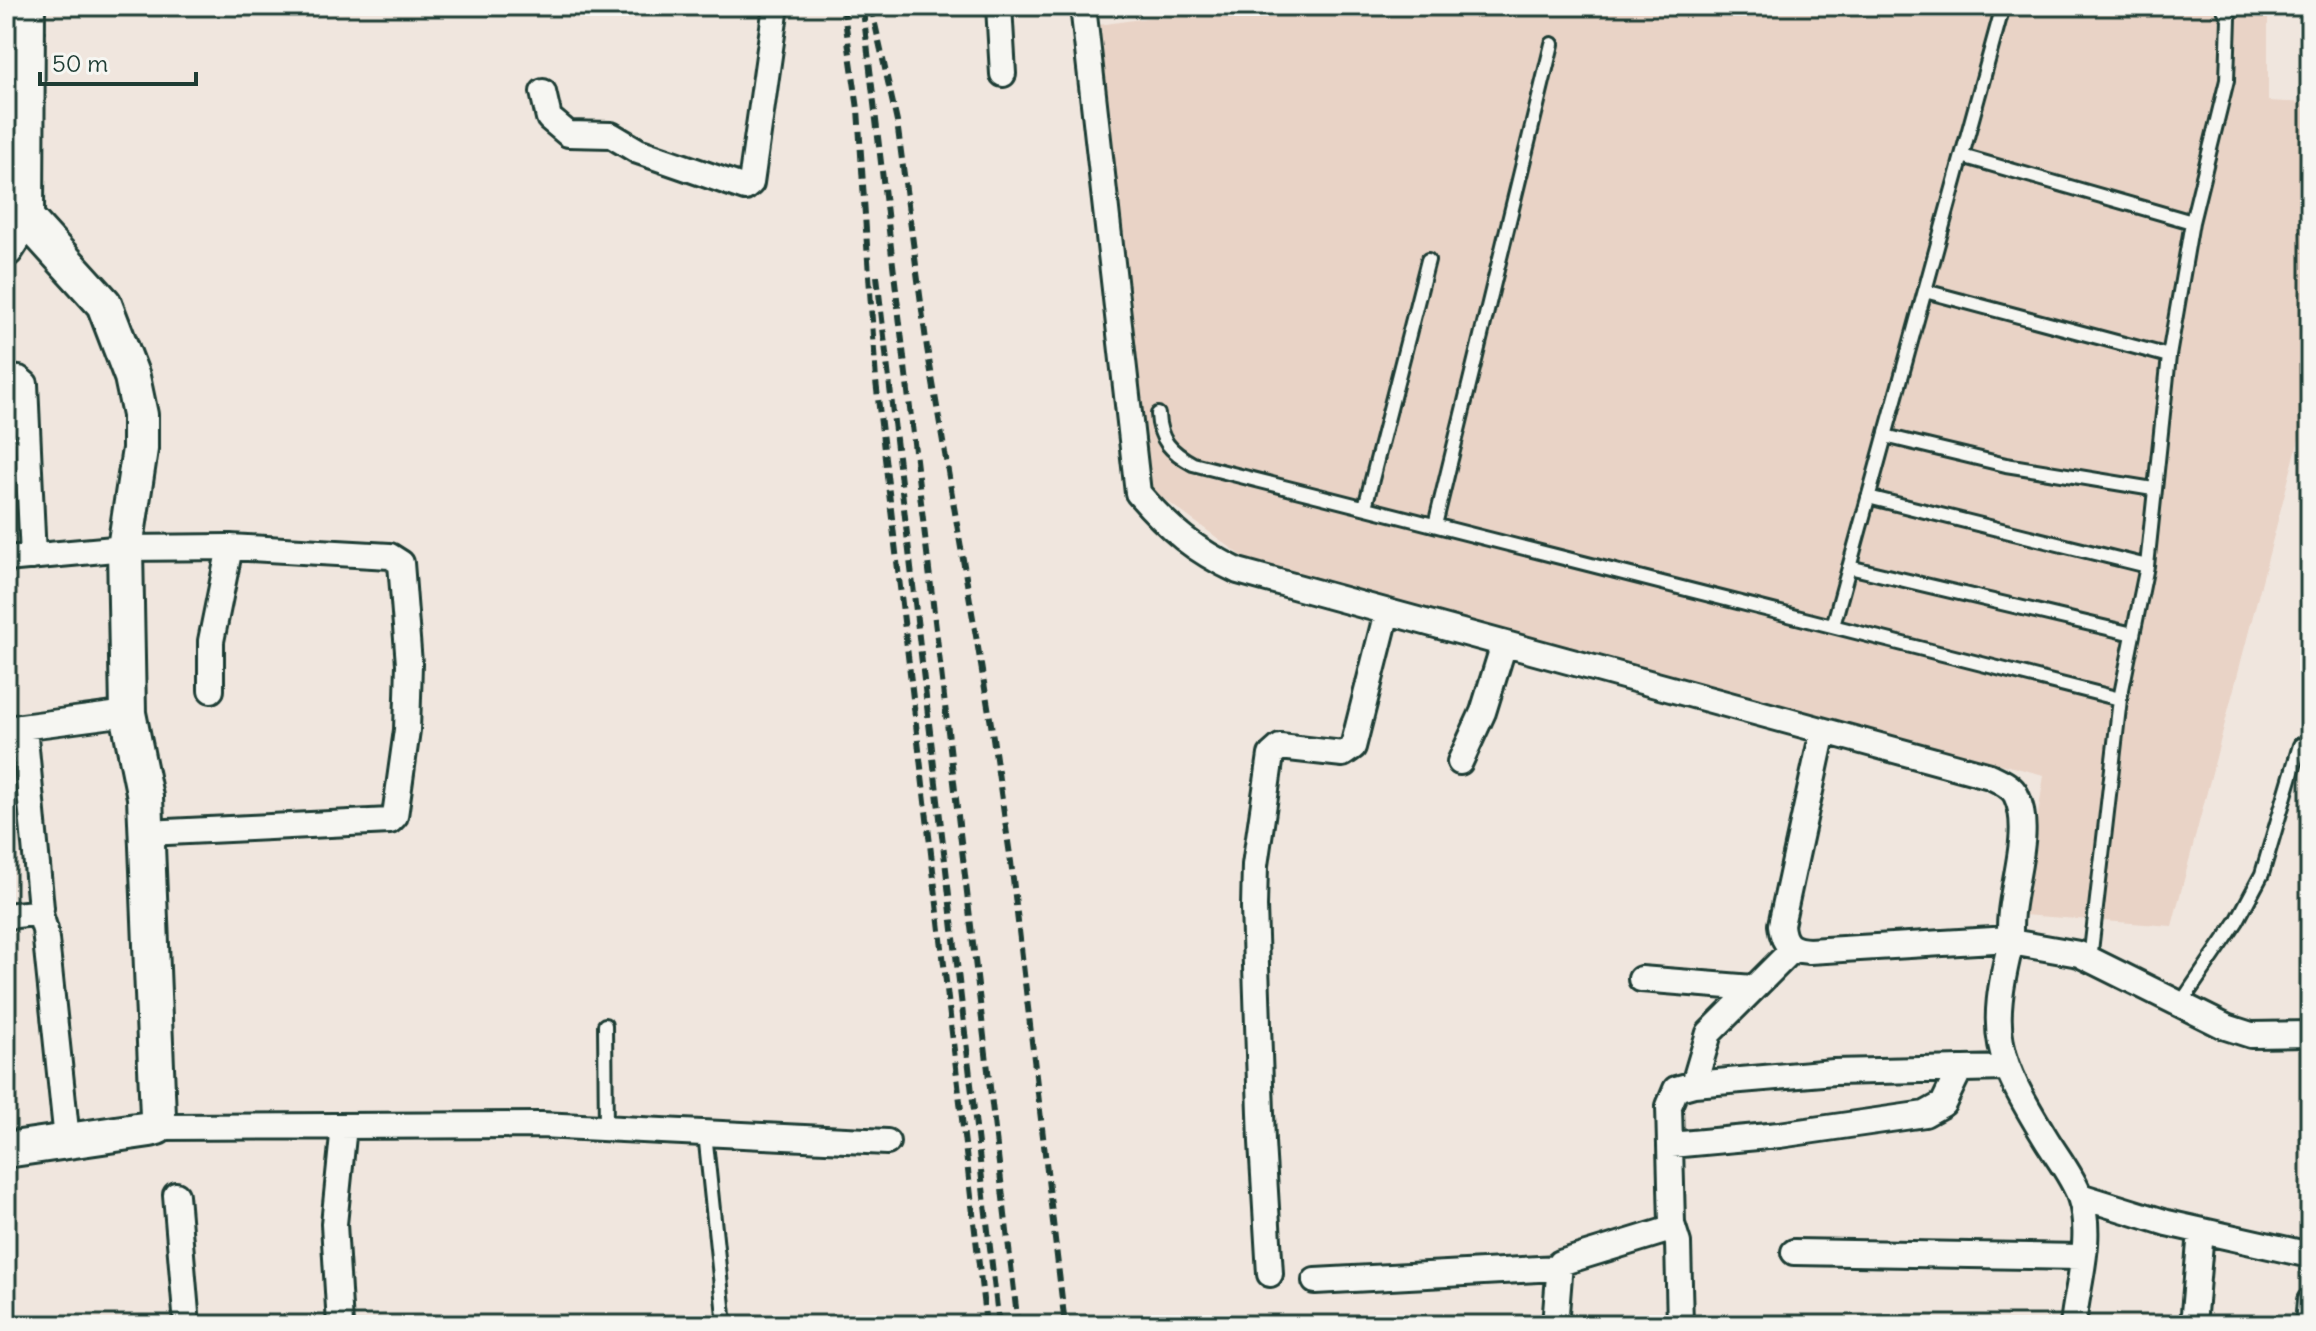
<svg xmlns="http://www.w3.org/2000/svg" width="2316" height="1331" viewBox="0 0 2316 1331" font-family="Delius,sans-serif">
	<style>
		.built { fill: #e9d3c6 }
		.lines { fill: none; stroke-linecap: round; stroke-linejoin: round }
		.lane-casing { stroke: #1f3d34; stroke-width: 18 }
		.street-casing { stroke: #1f3d34; stroke-width: 30 }
		.secondary-casing { stroke: #1f3d34; stroke-width: 40 }
		.lane { stroke: #f6f6f2; stroke-width: 12 }
		.street { stroke: #f6f6f2; stroke-width: 24 }
		.secondary { stroke: #f6f6f2; stroke-width: 34 }
		.rail { stroke: #1f3d34; stroke-width: 6; stroke-dasharray: 12 6; stroke-linecap: butt }
	</style>
	<rect width="100%" height="100%" fill="#f0e6de"/>
	<filter id="ink" filterUnits="userSpaceOnUse"><feTurbulence type="fractalNoise" baseFrequency=".0125" numOctaves="2"/><feDisplacementMap in="SourceGraphic" scale="16" xChannelSelector="R" yChannelSelector="G"/><feConvolveMatrix kernelMatrix="1 2 1 2 8 2 1 2 1" color-interpolation-filters="sRGB"/></filter>
	<g filter="url(#ink)">
		<path class="built" d="M1230,6H2268V101L2310,103V397L2172,926L2023,915L2044,775L1638,672L1249,561L1149,488L1099,25Z"/>
		<g class="lines">
			<defs>
				<path id="lane" d="M1962,156L2192,222
					M1925,291L2169,356
					M1158,414C1159,440 1171,452 1193,464L2120,699
					M1885,436L2006,465L2153,489
					M1868,497L2147,566
					M1365,507L1428,260
					M1435,525L1552,44
					M1849,567L2133,634
					M1833,626L2003,6
					M2090,960L2120,699L2147,566L2169,356L2192,222L2227,80L2229,18L2222,6
					M2181,1003L2237,921L2262,874L2300,745
					M605,1025L606,1129
					M705,1133L725,1325"/>
				<path id="street" d="M999,6L1003,74
					M1083,6L1138,493C1170,530 1194,550 1238,571L1990,776C2000,781 2011,785 2016,795C2036,836 2004,899 2011,942L2079,954L2226,1027L2251,1035L2310,1034
					M543,92L549,118L568,134L611,135L638,151L745,188L751,183L776,6
					M6,378L19,379L25,384L33,557
					M6,559L125,548L230,547L390,556L401,563L409,664L407,730L395,816L390,821L147,833
					M211,690V641L230,547
					M6,729L128,713
					M1823,731L1781,925C1783,945 1791,950 1809,951L2010,939
					M1460,762L1483,712L1504,644
					M39,911L45,930L67,1140
					M6,916L35,913L41,908L24,727
					M2011,942C1988,1035 1996,1057 2046,1139C2057,1157 2073,1177 2080,1197C2094,1237 2077,1285 2073,1325
					M1641,979L1753,988
					M1694,1084L1709,1033L1792,950
					M157,1127L541,1125L887,1142
					M1671,1145L1779,1135L1925,1114L1943,1104L1960,1069
					M176,1195L187,1325
					M2080,1196L2167,1223L2310,1255
					M1672,1224L1678,1243L1680,1325
					M1794,1252L2082,1257
					M1270,1274L1262,1142L1254,907L1255,865L1271,755L1280,747L1343,754L1353,747L1387,612
					M1315,1281L1558,1268
					M340,1325L334,1224L344,1126
					M1555,1325L1560,1263L1668,1230L1672,1224L1669,1106L1676,1089L1694,1084L1834,1072L2007,1068
					M2193,1325L2201,1231
					M2308,1325L2310,1301"/>
				<path id="secondary" d="M6,249L26,218L27,6
					M6,1150L150,1129L157,1127L158,1116L145,797L128,713L125,548L140,449V415L132,377L104,304L26,218"/>
			</defs>
			<use href="#lane" class="lane-casing"/>
			<use href="#street" class="street-casing"/>
			<use href="#secondary" class="secondary-casing"/>
			<use href="#lane" class="lane"/>
			<use href="#street" class="street"/>
			<use href="#secondary" class="secondary"/>
			<path class="rail" d="M843,6L858,109L876,381L986,1325
				M871,6L897,122L927,348L991,724L1011,862L1065,1325
				M863,10L1018,1325
				M877,276L999,1325"/>
		</g>
	</g>
	<rect width="2316" height="1331" fill="none" stroke="#f6f6f2" stroke-width="32"/>
	<rect x="16" y="16" width="2284" height="1299" fill="none" stroke="#1f3d34" stroke-width="3" filter="url(#ink)"/>
	<path d="M40 72v12h156v-12" fill="none" stroke="#1f3d34" stroke-width="4"/>
	<text x="52" y="72" font-size="24" fill="#1f3d34" stroke="#f6f6f2" stroke-width="6" paint-order="stroke">50 m</text>
</svg>
